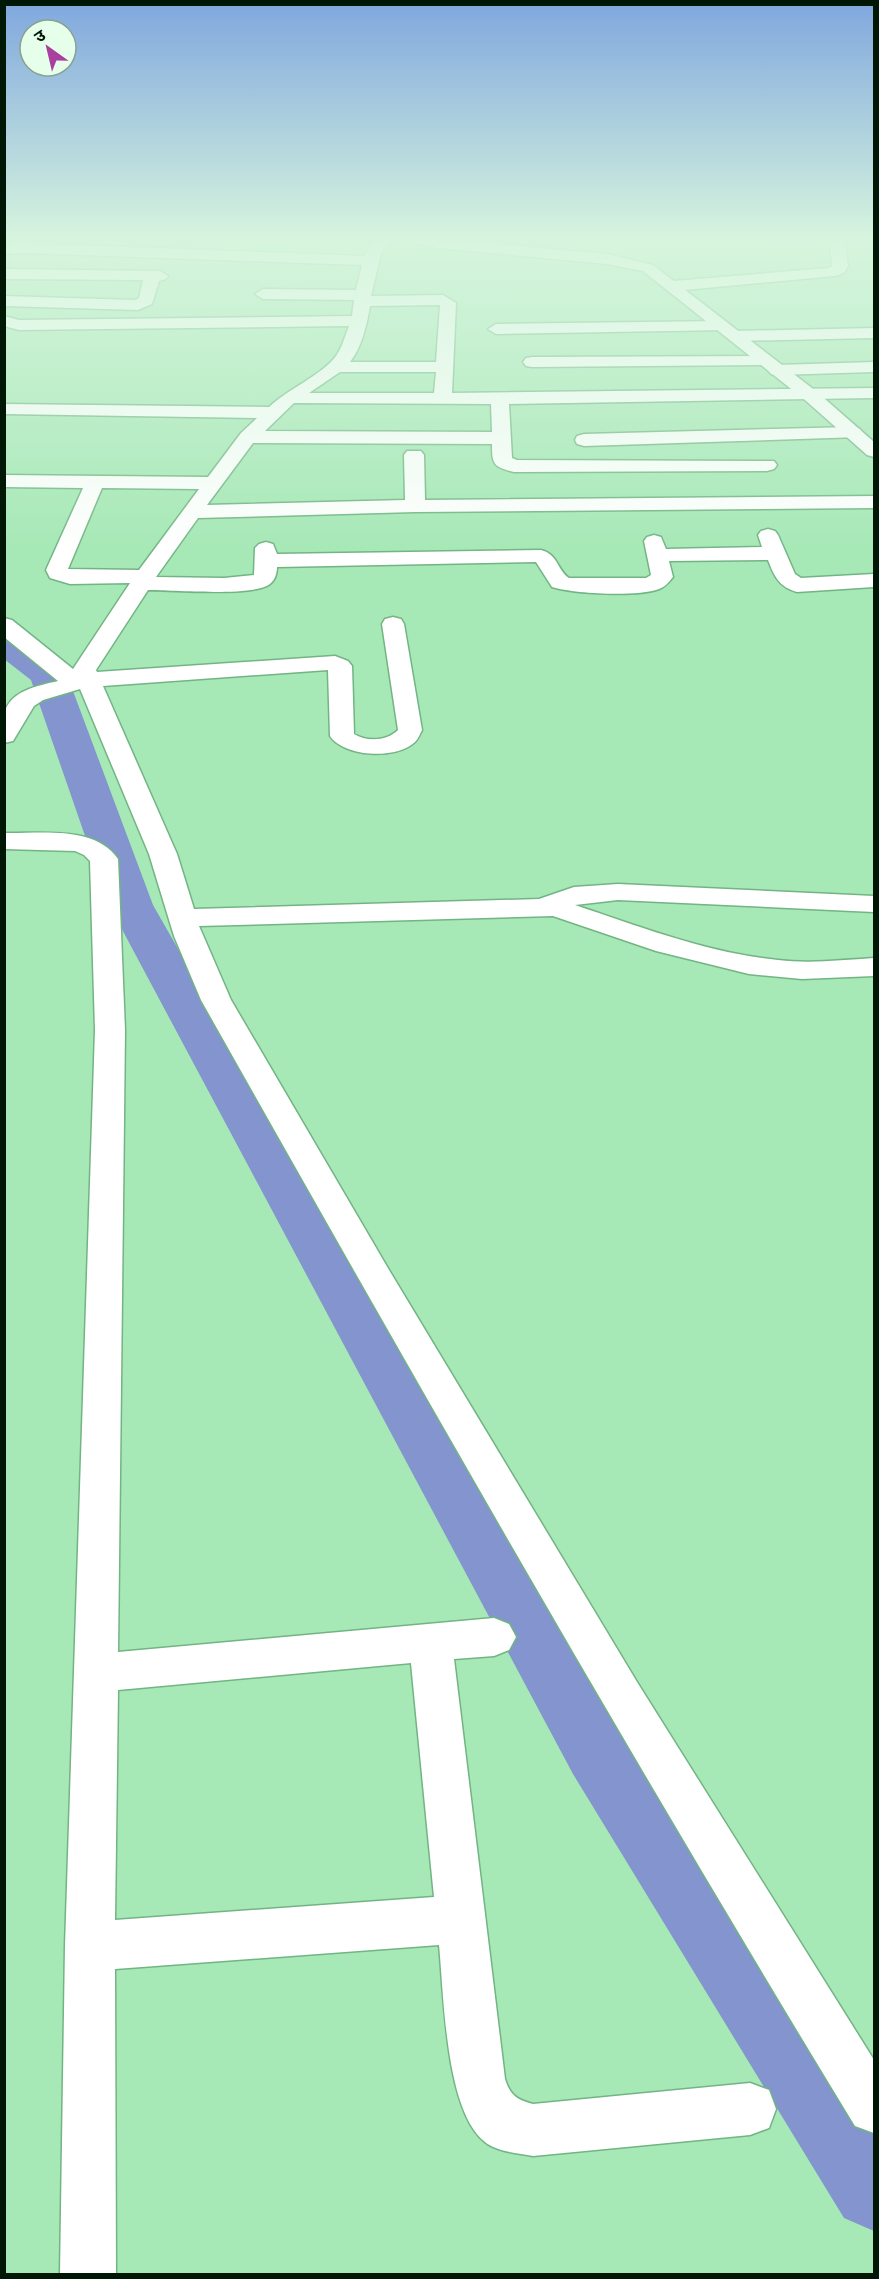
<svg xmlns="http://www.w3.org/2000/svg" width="879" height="2279" viewBox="0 0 879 2279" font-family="'PT Sans','Noto Sans Devanagari',sans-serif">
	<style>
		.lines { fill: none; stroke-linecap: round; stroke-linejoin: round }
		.river { fill: #8394cf; fill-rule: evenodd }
		.minor-casing { stroke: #73b484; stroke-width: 3 }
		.major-casing { stroke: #73b484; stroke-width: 3 }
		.minor { fill: #fff; fill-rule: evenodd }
		.major { fill: #fff; fill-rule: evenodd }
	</style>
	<rect width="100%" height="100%" fill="#a6e8b6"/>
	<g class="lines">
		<path class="river" d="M4,629C24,634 55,658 67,675L153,905L623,1728L874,2112V2231L844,2218L573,1774L109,905L31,680L4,659Z"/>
		<defs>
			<path id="minor" d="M382,237H399L382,250L371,296L443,295L456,303L452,393L874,388V398L509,404L512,458L517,460L774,461L777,465L774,469L767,471L514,472C493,467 492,464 492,444L253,443L207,505L405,500L404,455L407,451H421L424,455L425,500L874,496V508L415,512L198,518L156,577L224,578L254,575L255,548L259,544L266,542L273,544L277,554L541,550C558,554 557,570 569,578H646L651,575L644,541L647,537L654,535L661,537L666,549L762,547L758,535L761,531L768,529L775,531L778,535L795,574L801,578L874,574V587L797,592C779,587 774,576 768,560L669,561L673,577C669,582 665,587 659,589C637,597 575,594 552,587L536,562L277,567C277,573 275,580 270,584C254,597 171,590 148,590L96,670L97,672L335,656L348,661L352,666L354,734C367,742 387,741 398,730L382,624L385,619L393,617L401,619L404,624L422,730C420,734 418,739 415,742C396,760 344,757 330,736L328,670L103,686L177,854L194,909L539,899L574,887L618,884L874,896V912L618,900L575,905C641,927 708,953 778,960C810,964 842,960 874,958V976L802,979L749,974L656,951L553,916L199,926L231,1000L389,1270L637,1682L874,2060V2133L855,2126C629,1755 414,1378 201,1000L174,936L149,854L80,689L43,700L34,706L13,741L4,743C4,734 3,723 4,714C10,690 38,686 58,681L4,637V618L12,620L73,669L130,583L70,584L50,578L46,570L83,488L4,487V475L208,477L241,433L257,418L4,414V404L269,407C288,389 322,375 336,356C342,348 345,336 349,326L19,330L4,326V316L19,320L352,316L354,300L263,299L255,294L263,289L356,290L362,265L23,253L4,254V245L23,243L365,256L370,245ZM440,305L436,362H350C362,347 367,324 370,306ZM340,372H436L434,393H309ZM294,403L491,404L492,432L265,431ZM102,488L199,489L139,570L68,569Z
				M713,237H728L729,239L722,243L717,242Z
				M745,237H759L756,243H746Z
				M830,237H844L848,266L844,273L835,276L674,291L666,286L674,281L828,268L832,266Z
				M4,269L160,271L168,276L166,279L159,281L152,304L138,310L4,306V296L135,300L139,298L143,280L4,279Z
				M721,321L729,326L727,330L496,334L488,329L496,324Z
				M874,328V338L734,341L726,336L734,331Z
				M765,356L771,357L774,361L771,365L532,367L526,366L523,362L526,358L532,357Z
				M874,362V372L777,375L771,374L768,370L771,366L777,365Z
				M853,427L860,429L862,433L860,437L584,446L577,444L575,440L577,436L584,434Z
				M4,833C41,834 94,825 118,859L125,1030L118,1652L494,1618L509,1624L516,1637L509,1650L494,1656L454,1659L505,2079C510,2095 517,2100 533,2104L750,2083L769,2090L776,2109L769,2128L750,2135L533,2156C518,2153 497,2152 485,2142C445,2111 444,1994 439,1945L115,1969L116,2274H60L65,1946L95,1030L90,861L84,855L75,851L4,849ZM411,1663L434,1897L115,1920L118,1690Z"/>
			<path id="major" d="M394,237H425L607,254L653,265L817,392L874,442V457L867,455L805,400L643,271L607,264L438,248L396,240Z"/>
		</defs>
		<use href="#minor" class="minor-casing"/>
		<use href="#major" class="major-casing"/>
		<use href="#minor" class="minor"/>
		<use href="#major" class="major"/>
	</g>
	<linearGradient id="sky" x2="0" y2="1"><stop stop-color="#7fa7de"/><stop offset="0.43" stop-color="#d7f5de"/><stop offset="1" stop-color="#d7f5de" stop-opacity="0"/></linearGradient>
	<rect width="879" height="556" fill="url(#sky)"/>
	<rect width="879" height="2279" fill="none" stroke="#001706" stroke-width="12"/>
	<g transform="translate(48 48) rotate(326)"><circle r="28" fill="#e5ffea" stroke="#89a28f" stroke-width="1.5"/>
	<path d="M0-4.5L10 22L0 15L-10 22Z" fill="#a93f9f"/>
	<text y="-9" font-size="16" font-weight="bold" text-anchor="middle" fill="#001706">उ</text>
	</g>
</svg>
